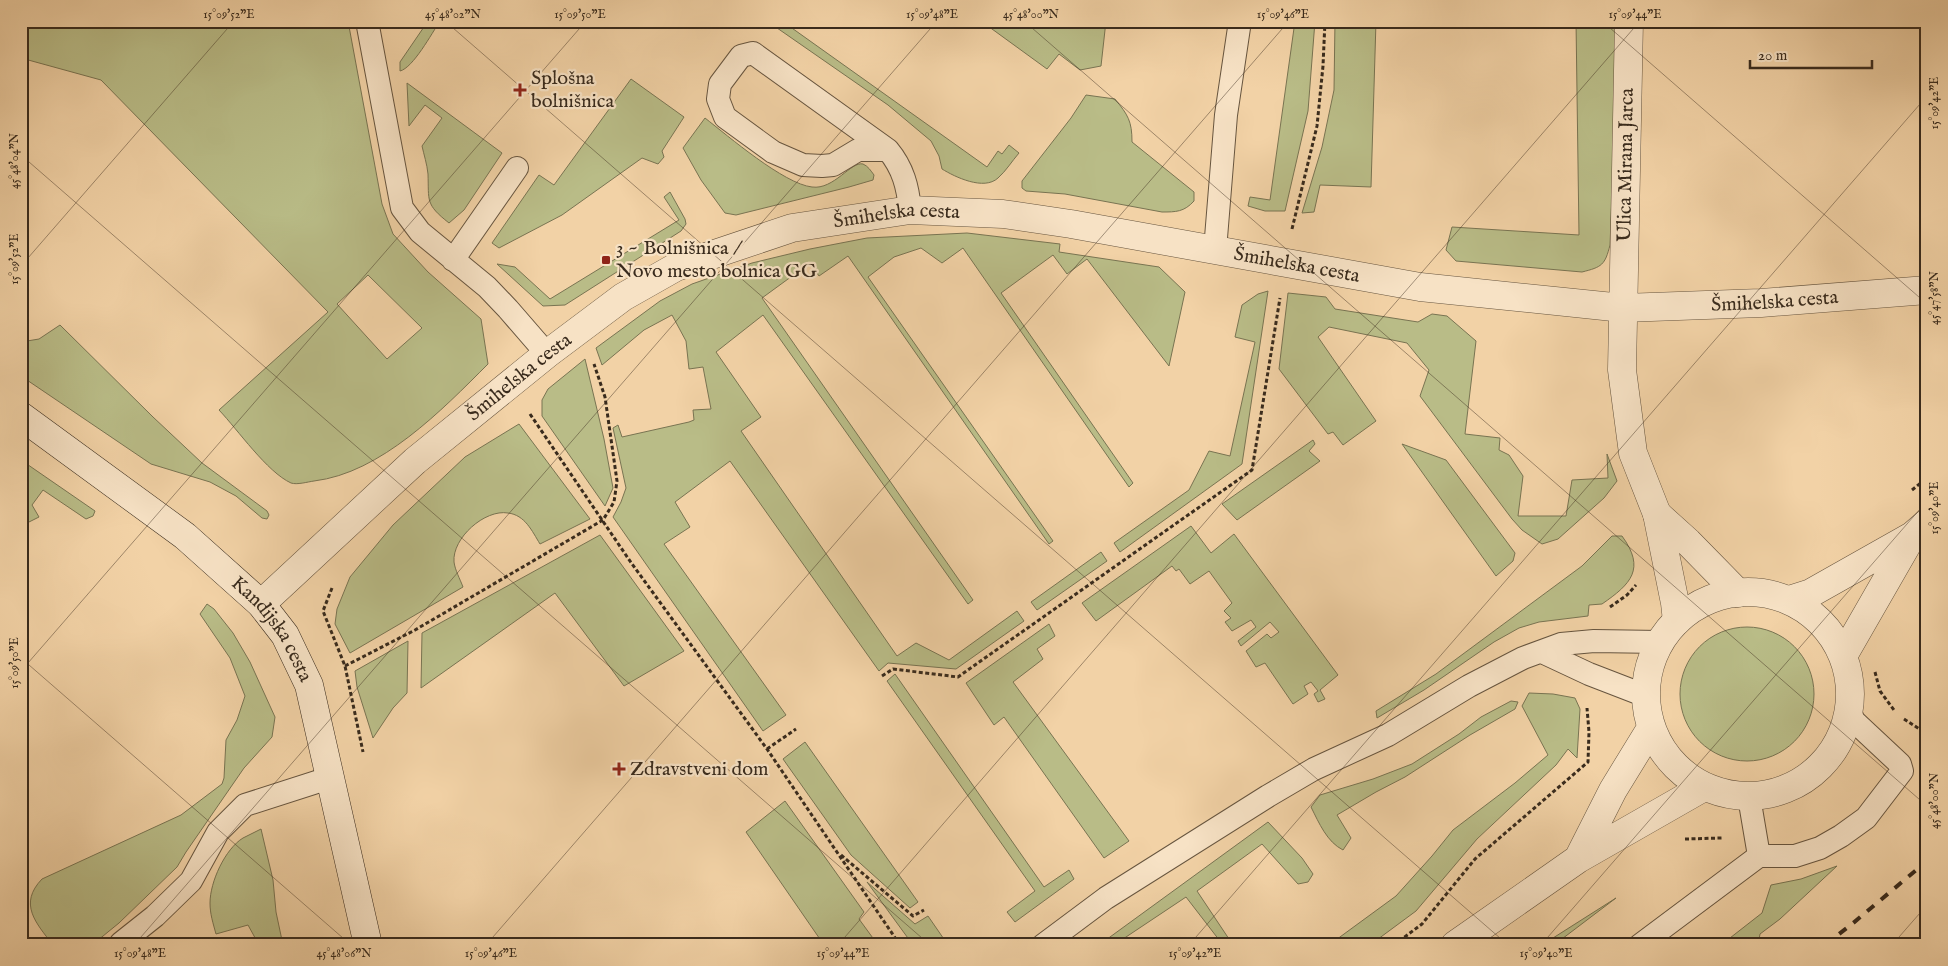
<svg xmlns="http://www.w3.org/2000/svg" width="1948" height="966" viewBox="0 0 1948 966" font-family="'IM FELL English',serif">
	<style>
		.green { fill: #b9bc87; stroke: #797452; fill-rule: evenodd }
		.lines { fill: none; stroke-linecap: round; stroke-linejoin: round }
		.service-casing { stroke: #67553f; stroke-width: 24 }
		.minor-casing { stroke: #67553f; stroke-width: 29 }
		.tertiary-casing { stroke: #67553f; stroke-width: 29 }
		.secondary-casing { stroke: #392b1d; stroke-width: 29 }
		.path { stroke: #392b1d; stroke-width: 3; stroke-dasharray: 4 2.5; stroke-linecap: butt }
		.service { stroke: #f7e2c5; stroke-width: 22 }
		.minor { stroke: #f7e2c5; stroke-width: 28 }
		.tertiary { stroke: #f7e2c5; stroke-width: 28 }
		.secondary { stroke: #f7e2c5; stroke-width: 28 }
		.rail { stroke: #392b1d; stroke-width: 4; stroke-dasharray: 9 9; stroke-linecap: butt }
		.ticks { fill: none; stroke: #392b1d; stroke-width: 1; stroke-opacity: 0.45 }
		.poi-dot { fill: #8f2418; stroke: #f7e2c5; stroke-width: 2 }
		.labels { text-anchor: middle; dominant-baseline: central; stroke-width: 4.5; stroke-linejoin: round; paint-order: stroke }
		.poi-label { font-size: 20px; fill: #392b1d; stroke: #f7e2c5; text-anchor: start }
		.street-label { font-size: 20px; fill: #392b1d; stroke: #f7e2c5 }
		.neatline { fill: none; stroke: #392b1d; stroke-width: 2 }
		.ticks-label { font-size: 12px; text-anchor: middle; fill: #392b1d }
	</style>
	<rect width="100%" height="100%" fill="#f2d2a6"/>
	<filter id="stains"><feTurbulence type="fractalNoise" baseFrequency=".004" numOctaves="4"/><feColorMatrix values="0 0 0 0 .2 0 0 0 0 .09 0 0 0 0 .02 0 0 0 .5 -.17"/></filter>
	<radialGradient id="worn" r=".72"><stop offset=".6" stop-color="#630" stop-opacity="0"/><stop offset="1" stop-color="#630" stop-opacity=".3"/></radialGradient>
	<path class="green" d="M21,21H348L382,204L393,234L428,272L481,319L488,364C442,410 381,473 314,481C307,482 297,485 291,483C267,472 238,430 219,410L328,312L101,80L21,58ZM368,275L422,328L387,359L337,304Z
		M428,21H440C432,33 413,68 400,71V62Z
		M767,21H782L987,167L998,151L1002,154L1009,145L1019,153C1012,161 1006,171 998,178C984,191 955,177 942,169L939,156L931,141L888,105Z
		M981,21H1106L1101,66L1080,70L1059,54L1047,69Z
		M1295,21H1315L1308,111L1285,211H1265L1248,206L1250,197L1270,200Z
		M1335,21H1376L1371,187L1320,185L1314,212L1302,213L1322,147L1334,90Z
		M1576,21H1619L1610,245C1605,265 1602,267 1582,272L1456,261L1446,250L1452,227L1579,235Z
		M631,79L684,117L662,151L664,157L658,164L642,158L562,215L499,248L492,243L539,175L554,185Z
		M407,83L502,153L464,210L449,223C425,204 429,201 428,174C427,164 424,155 422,146L442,118L425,105L409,126Z
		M1086,95L1115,99C1128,115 1132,121 1132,142L1194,192V201C1184,212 1176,212 1162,212L1065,194L1026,191L1022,188V181L1071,118Z
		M705,118C728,136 784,184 812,187C834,190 851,161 863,164C868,166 871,171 874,175L873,180L849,187L736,215L725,213L701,180L683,148Z
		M670,192L685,219L686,224L681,231L565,305L543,306L497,264L515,267L550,299L679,220L664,197Z
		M967,233L1060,244L1059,252L1159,267L1185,292L1169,366L1087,259L1067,274L1053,255L1001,293L1133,483L1129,487L963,248L942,263L921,248L894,257L868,277L1053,541L1049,544L848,256L819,276L810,263L762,298L973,600L968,604L763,315L716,352L761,417L741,431L897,656L916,643L949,660L1017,611L1024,621L956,669L888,663L879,671L730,461L675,502L690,527L664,544L786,715L763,731L613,517L621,502L626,488L613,428L618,425L622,437L689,422L694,420L693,410L711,409L703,367L689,369L686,341L672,315L644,330L602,365L596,348L660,301L692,284L752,263L810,249L867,238Z
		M1268,291L1242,464L1120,552L1114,543L1189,490L1209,451L1230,456L1255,342L1235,337L1242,305L1258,294Z
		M1288,293L1326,297L1335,309L1418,322L1432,314L1447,316L1476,341L1465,434L1500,438L1499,450L1509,455L1523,476L1518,516H1566L1572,480L1608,478L1607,454L1617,481L1604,498L1558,539L1542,544L1522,530L1512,519L1420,396L1429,370L1407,343L1329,327L1318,337L1376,421L1343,445L1333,432L1328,434L1279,369Z
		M60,325L153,417L202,463L267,511L269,515L267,519L262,518L236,496L210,482L151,464L21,376V342L39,339Z
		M585,359L604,439L613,488L605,506L542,416V400L548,389Z
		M519,424L590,519L540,544C532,531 525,515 508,513C485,509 452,538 454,562C455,570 460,579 463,587L350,653L335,624L337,609L350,577L393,525L465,457Z
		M1313,440L1315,444L1309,451L1320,461L1237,520L1222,504Z
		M1402,444L1446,460L1515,553L1513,561L1496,576Z
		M21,460L95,511L93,516L86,519L43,490L32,505L39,517L21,526Z
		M1191,526L1211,553L1234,534L1338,675L1320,690L1325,699L1318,702L1314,694L1318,691L1311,682L1304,686L1308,694L1293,704L1265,663L1256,667L1246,651L1267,634L1271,638L1279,632L1270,622L1241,646L1238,641L1256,627L1251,620L1232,631L1225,622L1231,618L1224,611L1232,603L1209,571L1190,584L1179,569L1176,571L1172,566L1096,621L1082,603Z
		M600,535L684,651L624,686L555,593L421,688L422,633Z
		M1612,536H1622C1646,569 1631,584 1602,604L1589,605L1588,616L1539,622L1519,628L1494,642L1424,690L1377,718L1376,711L1436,674L1582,566Z
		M1101,552L1107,561L1037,610L1031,602Z
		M207,604L214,609L233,633L250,662L275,717L272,737L244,768L186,852L177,867L119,923L92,945H53C36,923 18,904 42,879L181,815L222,784L224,778L226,740L237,720L245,696L230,658L200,614Z
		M1049,624L1055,636L1037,649L1043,659L1013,682L1129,841L1104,858L1004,717L994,725L966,683Z
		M1680 694a67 67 0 1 1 134 0a67 67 0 1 1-134 0Z
		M408,641L407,693L393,708L373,738L357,687L355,671Z
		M895,674L1044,887L1069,870L1074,879L1015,922L1007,912L1035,891L887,681Z
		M1529,693L1553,694L1575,698L1580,709L1577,758L1568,749L1556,765L1477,839L1416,911L1370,945H1329L1396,896L1432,856L1453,830L1515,783L1548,755L1522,706Z
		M1511,701L1518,702L1515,709L1470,735L1405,777L1376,792L1337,815L1351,838L1343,850C1327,842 1319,823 1311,807L1320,795L1373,779L1412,764L1459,734L1481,717Z
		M805,742L918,902L910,908L851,855L783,759Z
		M785,801L864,912L859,919L878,945H824L746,832Z
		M1268,822L1302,858L1313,874L1308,882L1298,884L1262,844L1197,891L1233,945H1223L1186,897L1114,945H1099Z
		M261,829L273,880L276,912L283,945H259L248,925L216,934C213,923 210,914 210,903C210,882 225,849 243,838C249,835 255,832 261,829Z
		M1837,866L1780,919L1760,934L1758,945H1721L1762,913L1771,885L1801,879Z
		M867,882L915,924L928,916L948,945H913Z
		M1616,898L1554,945H1542Z"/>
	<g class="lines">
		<defs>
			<path id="service" d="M367,21L402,208L420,232L487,287L508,309L547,354
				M888,150H858L833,165L822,166L803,165L773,152L725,117L718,99L720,84L741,56L753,53L888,150C903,168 908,187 910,210
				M1215,250L1226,115L1240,21
				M453,260L517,168
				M1542,652L1589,674L1646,696
				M1749,797L1759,856H1795L1820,848L1841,836L1866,818L1902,771L1900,764L1854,721L1849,710
				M121,943L155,916L191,881L218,832L245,805L329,778
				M1043,945L1106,898L1268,796L1314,769L1388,735L1469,686L1523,658L1561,644L1594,641L1660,642
				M1640,945L1759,856"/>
			<g id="minor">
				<path d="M1629,21L1622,370L1633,453L1657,514L1675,603L1677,621"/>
				<path d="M1657,514L1688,542L1738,593"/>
				<path id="s1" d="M261,604L415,461L547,354L623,297L676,267L792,228L910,210L1003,214L1071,224L1420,287L1623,308L1761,303L1927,290"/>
			</g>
			<path id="tertiary" d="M1646 694a102 102 0 1 1 204 0a102 102 0 1 1-204 0Z
				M1789,600L1811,593L1912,536L1927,523
				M1843,656L1912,536
				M1578,859L1613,790L1651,728
				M1455,945L1578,859L1704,787"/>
			<g id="secondary">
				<path id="s2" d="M21,416L185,536L261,604L285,635L309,685L368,945"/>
			</g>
		</defs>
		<use href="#service" class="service-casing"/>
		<use href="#minor" class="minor-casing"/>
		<use href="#tertiary" class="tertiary-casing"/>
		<use href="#secondary" class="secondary-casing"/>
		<path class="path" d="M1292,229L1317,126L1323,66L1325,21
			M530,414L632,564L767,749L900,945
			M1912,490L1927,478
			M332,588L323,611L345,666L363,752
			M1921,595L1927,591
			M1610,607L1627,595L1636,585
			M345,666L415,630L603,520L614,502L617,481L605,397L594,364
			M1875,672L1880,691L1894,710
			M882,676L893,669L958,677L1252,470L1280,298
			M1904,719L1927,734
			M767,749L796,729
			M1685,839L1722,838
			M841,855L913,916L924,910
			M1394,945L1422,924L1475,859L1588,762L1589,732L1587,708"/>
		<use href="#service" class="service"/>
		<use href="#minor" class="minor"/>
		<use href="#tertiary" class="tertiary"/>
		<use href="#secondary" class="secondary"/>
		<path class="rail" d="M1825,945L1852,924L1927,861"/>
	</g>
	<path class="ticks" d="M445,21L1508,945M1024,21L1927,806M1602,21L1927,304M21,155L930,945M21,266L234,21M21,658L351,945M21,671L586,21M134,945L937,21M486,945L1289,21M838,945L1640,21M1189,945L1927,96M1541,945L1927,501M1892,945L1927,905"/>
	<g class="poi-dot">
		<path d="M517.5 82.5h5v5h5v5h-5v5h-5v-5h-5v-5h5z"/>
		<rect x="601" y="255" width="10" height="10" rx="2.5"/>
		<path d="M616.5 761.5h5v5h5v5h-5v5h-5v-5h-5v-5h5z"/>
	</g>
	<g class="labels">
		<g class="poi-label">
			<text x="531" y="78">Splošna<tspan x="531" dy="23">bolnišnica</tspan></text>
			<text x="616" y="248">3 ~ Bolnišnica /<tspan x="616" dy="23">Novo mesto bolnica GG</tspan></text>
			<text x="630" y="769">Zdravstveni dom</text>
		</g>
		<g class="street-label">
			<text transform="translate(1626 165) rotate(-89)">Ulica Mirana Jarca</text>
			<text stroke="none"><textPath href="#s1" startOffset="764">Šmihelska cesta</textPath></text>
			<text stroke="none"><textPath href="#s1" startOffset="1169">Šmihelska cesta</textPath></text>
			<text stroke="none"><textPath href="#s1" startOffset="1650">Šmihelska cesta</textPath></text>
			<text stroke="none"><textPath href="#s1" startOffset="344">Šmihelska cesta</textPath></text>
			<text stroke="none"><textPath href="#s2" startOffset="332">Kandijska cesta</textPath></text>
		</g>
	</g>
	<rect width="1948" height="966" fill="none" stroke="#f2d2a6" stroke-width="55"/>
	<path d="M1750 60v8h122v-8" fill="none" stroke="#392b1d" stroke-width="2.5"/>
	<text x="1758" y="60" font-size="15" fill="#392b1d" stroke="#f7e2c5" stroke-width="4" paint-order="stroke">20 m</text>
	<rect x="28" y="28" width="1892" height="910" class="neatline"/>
	<g class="ticks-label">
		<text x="229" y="18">15°09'52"E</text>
		<text x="453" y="18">45°48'02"N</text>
		<text x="580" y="18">15°09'50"E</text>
		<text x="932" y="18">15°09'48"E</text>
		<text x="1031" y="18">45°48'00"N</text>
		<text x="1283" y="18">15°09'46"E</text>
		<text x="1635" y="18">15°09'44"E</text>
		<text transform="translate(1934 103) rotate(-90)" y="4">15°09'42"E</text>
		<text transform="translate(14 161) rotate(-90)" y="4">45°48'04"N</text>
		<text transform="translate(14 259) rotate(-90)" y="4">15°09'52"E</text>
		<text transform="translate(1934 298) rotate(-90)" y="4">45°47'58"N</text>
		<text transform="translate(1934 508) rotate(-90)" y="4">15°09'40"E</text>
		<text transform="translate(14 663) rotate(-90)" y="4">15°09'50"E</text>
		<text transform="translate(1934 801) rotate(-90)" y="4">45°48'00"N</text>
		<text x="140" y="957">15°09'48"E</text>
		<text x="344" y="957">45°48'06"N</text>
		<text x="491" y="957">15°09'46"E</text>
		<text x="843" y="957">15°09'44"E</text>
		<text x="1195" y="957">15°09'42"E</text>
		<text x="1546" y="957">15°09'40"E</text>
	</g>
	<rect width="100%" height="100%" filter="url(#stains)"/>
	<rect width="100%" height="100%" fill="url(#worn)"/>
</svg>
